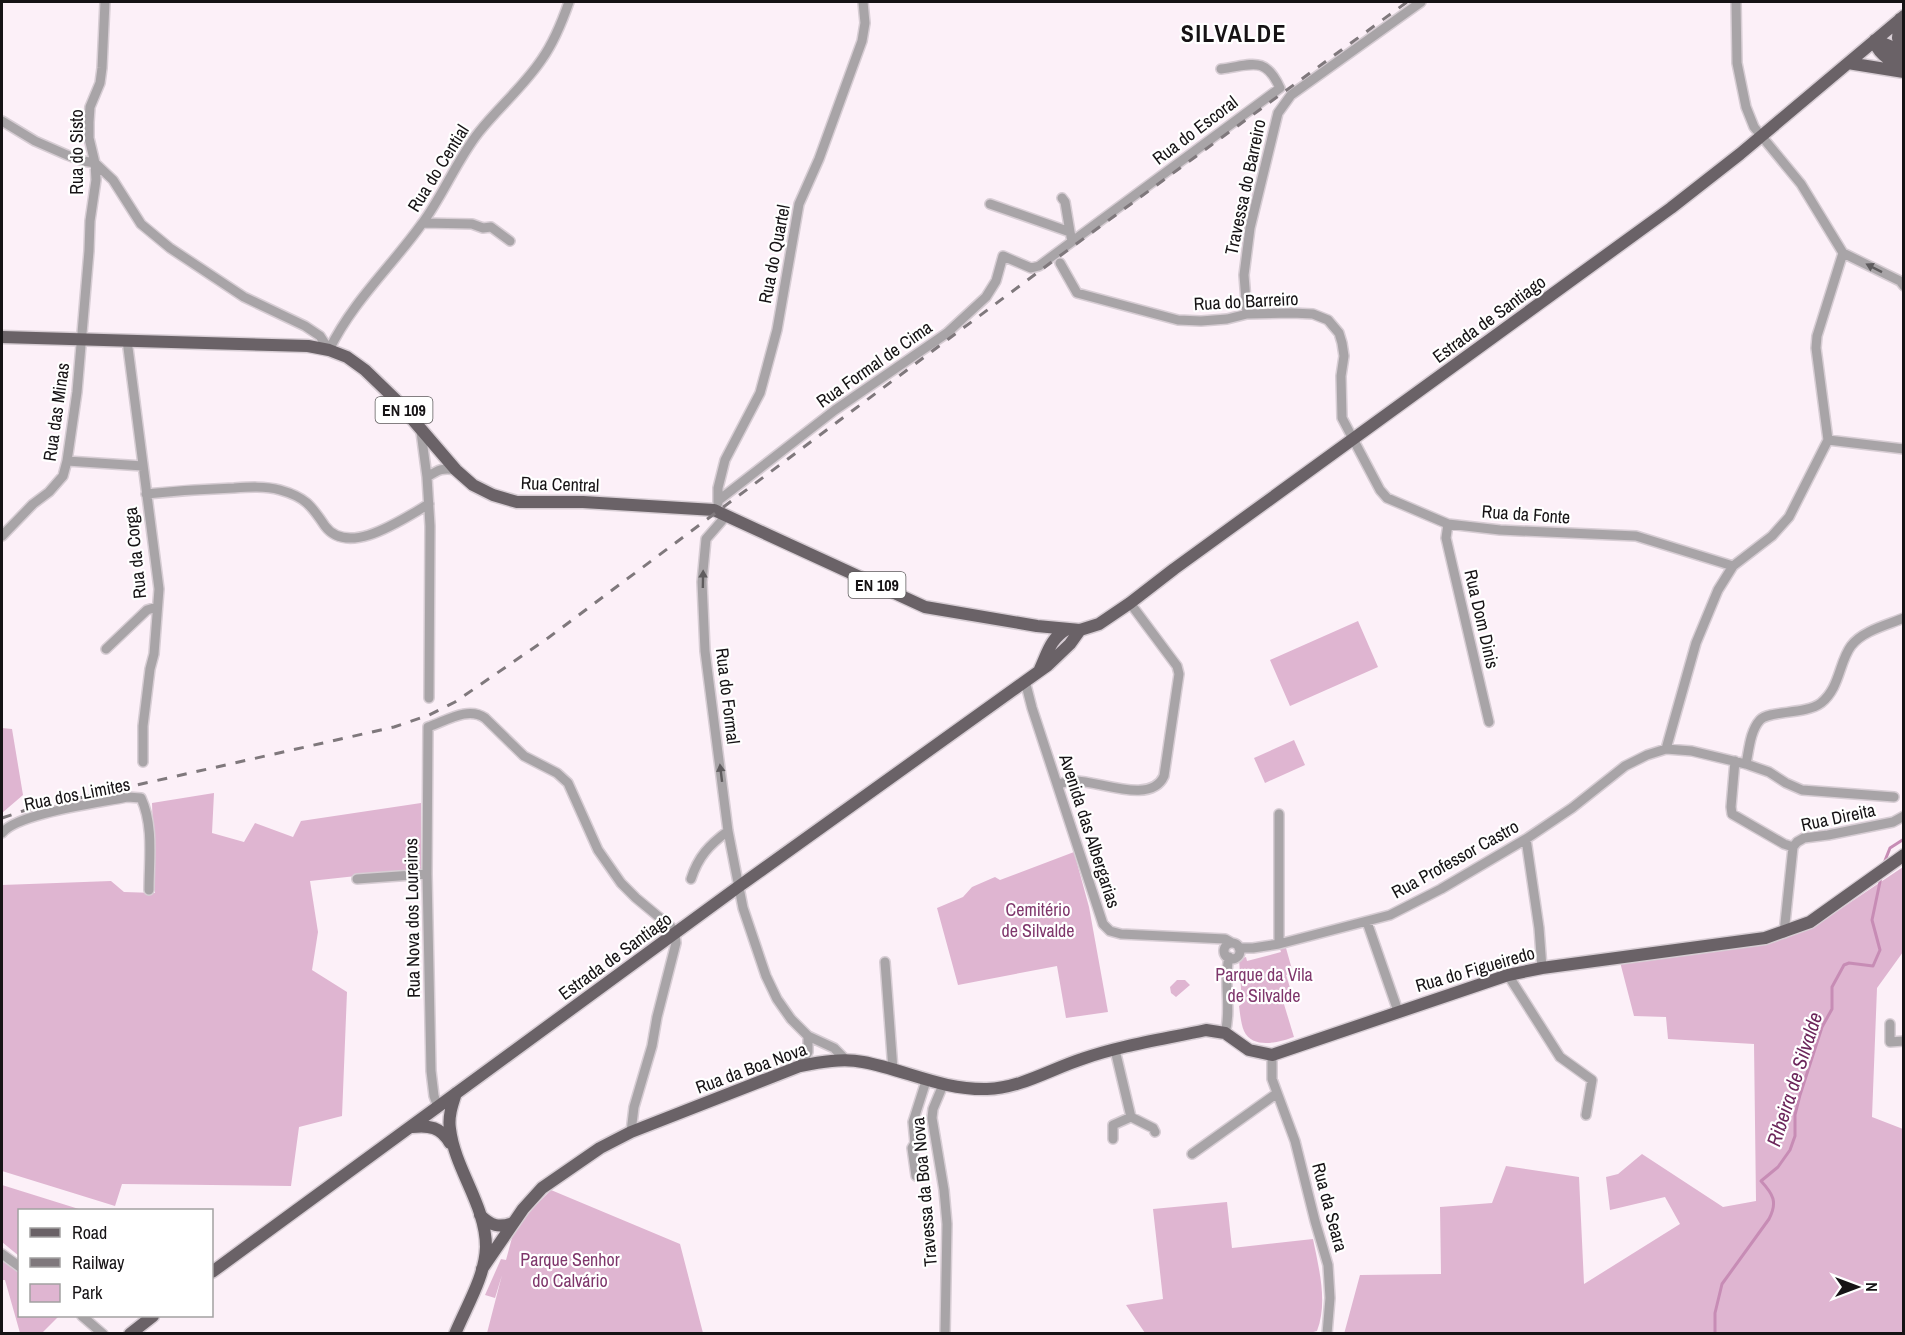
<svg xmlns="http://www.w3.org/2000/svg" width="1905" height="1335" viewBox="0 0 1905 1335" font-family="'Archivo Narrow',sans-serif">
	<style>
		.green { fill: #dfb5d1 }
		.lines { fill: none; stroke-linecap: round; stroke-linejoin: round }
		.stream { stroke: #c78cb5; stroke-width: 3 }
		.minor-casing { stroke: #d7cdd4; stroke-width: 12 }
		.major-casing { stroke: #d7cdd4; stroke-width: 15 }
		.minor { stroke: #a8a4a7; stroke-width: 9 }
		.major { stroke: #6a6267; stroke-width: 12 }
		.rail { stroke: #7f787c; stroke-width: 3; stroke-dasharray: 10 10; stroke-linecap: butt }
		.oneway { fill: #5f5c5e }
		.labels { text-anchor: middle; dominant-baseline: central; stroke-width: 4.5; stroke-linejoin: round; paint-order: stroke }
		.shield { fill: #fff; stroke: #5c5a5b; stroke-width: 1.5 }
		.shield-label { font-size: 16px; font-weight: bold; fill: #161315 }
		.street-label { font-size: 18px; fill: #161315; stroke: #fff }
		.park-label { font-size: 18px; fill: #7f376c; stroke: #fff }
		.water-label { font-size: 20px; font-style: italic; fill: #6c265b; stroke: #fff }
		.district-label { font-size: 24px; font-weight: bold; letter-spacing: 1.5px; fill: #161315; stroke: #fff }
	</style>
	<rect width="100%" height="100%" fill="#fcf0f8"/>
	<path class="green" d="M1358,621L1378,667L1290,706L1270,660Z
		M2,728L12,729L23,795L2,813Z
		M1294,740L1305,765L1265,783L1254,758Z
		M214,793L212,833L244,842L255,823L293,837L301,821L421,803V869L310,881L318,932L312,970L347,992L342,1116L299,1127L291,1186L122,1184L115,1206L2,1171V885L111,881L124,892L155,893L152,803Z
		M1074,852L1089,907L1108,1012L1066,1018L1057,966L958,985L937,908L963,897L972,887L995,877L1000,880Z
		M1903,867V952L1877,988L1872,1117L1903,1129V1333L1344,1334L1360,1275L1441,1274L1440,1207L1492,1203L1506,1166L1579,1177L1584,1284L1680,1224L1665,1197L1610,1210L1606,1177L1618,1174L1642,1154L1723,1207L1756,1201L1754,1044L1668,1039L1666,1017L1634,1016L1620,962L1767,944L1812,928Z
		M1286,948L1293,973L1286,975L1293,997L1283,1001L1294,1037C1280,1042 1253,1050 1244,1031C1241,1024 1240,1013 1239,1006L1242,1004L1239,959L1246,957L1247,961L1281,952L1280,949Z
		M1177,980H1185L1190,985L1176,997L1171,993L1170,987Z
		M2,1185L82,1210H20L19,1256L2,1242Z
		M551,1190L680,1244L703,1333H487L502,1275L495,1298L485,1295L501,1259L506,1260L513,1234L533,1208Z
		M1227,1202L1232,1248L1313,1239C1319,1269 1328,1302 1317,1331L1306,1334L1145,1333L1126,1305L1163,1299L1153,1209Z
		M2,1259L19,1272L20,1316H59L42,1333H20L5,1280H2Z"/>
	<g class="lines">
		<path class="stream" d="M1884,863L1890,848L1904,839
			M1715,1334V1313L1722,1284L1769,1219C1778,1202 1773,1194 1761,1181L1778,1167L1790,1150L1795,1136V1115L1800,1095L1822,1027L1832,1009V987L1844,965L1849,963L1873,966L1880,950L1872,920L1881,877"/>
		<defs>
			<path id="minor" d="M2,121L35,141L67,155L83,161L95,163L113,180L141,224L170,248L244,297L305,326L320,336L329,350
				M1062,198L1065,202L1070,232
				M990,204L1070,232L1072,241
				M423,223L472,224L483,228L491,227L510,241
				M1843,253L1900,281L1904,286
				M1060,263L1077,293L1178,320L1201,321L1227,319L1247,314L1292,313L1313,314L1328,320L1339,333L1342,343L1344,356L1341,376L1342,418L1380,490L1387,498L1448,524L1500,530L1636,536L1733,566
				M1247,314L1244,275L1250,228L1278,113L1291,95L1421,2
				M127,340L159,589L154,654L150,669L143,726V762
				M329,350C353,301 390,268 421,225C443,196 456,161 479,132C499,107 524,86 542,59C554,42 562,22 569,2
				M421,432L427,477
				M1828,440L1904,449
				M67,461L143,466
				M146,494C175,491 204,489 234,488C249,487 265,486 280,490C305,497 311,505 325,526C349,558 404,518 429,504
				M719,500L835,410L947,333L986,297L996,281L1003,256L1031,268L1039,266L1280,88C1265,55 1252,65 1221,69
				M718,503V488L725,460L760,393L777,330L799,204L819,159L862,41L865,23L863,2
				M726,516L706,539L702,582L705,651L728,831L743,908L766,976L777,999L791,1019L808,1036L834,1048L847,1061
				M1448,524L1446,538L1489,722
				M2,536L33,504L49,492L63,476L67,461L77,392L89,251L90,221L96,180L95,163L89,138V122L90,107L100,83L102,68L105,2
				M106,649L147,610L157,607
				M1025,681L1032,708L1103,924L1110,931L1121,934L1225,939L1232,943
				M429,698L430,526L427,477C438,470 443,467 456,470
				M1666,749L1696,643L1718,590L1733,566L1772,536L1789,517L1828,440L1816,348L1817,336L1843,253L1801,184L1754,127L1746,107L1737,63L1736,2
				M1735,761L1731,807L1732,814L1784,844L1793,847
				M1746,764C1749,750 1750,731 1760,720C1769,710 1805,715 1821,703C1840,688 1839,662 1851,646C1862,631 1887,625 1904,618
				M1057,784C1063,783 1069,781 1075,781C1100,781 1151,805 1164,776L1179,674L1177,666L1130,603
				M1279,814V944
				M2,833C18,813 99,803 127,797L141,798C154,826 149,860 149,890
				M1526,839L1539,928L1542,968
				M1793,847L1797,842L1804,838L1828,835L1893,822L1904,816
				M357,879L427,874
				M691,879C698,857 709,845 728,831
				M1367,922L1398,1011
				M1784,933L1793,847
				M1224 951a8 8 0 1 1 16 0a8 8 0 1 1-16 0Z
				M1239,948H1253L1279,944L1390,915L1441,889L1526,839L1572,808L1625,766L1647,755L1666,749L1692,751L1746,764L1769,772L1786,783L1802,790L1894,797
				M885,962L893,1070
				M1508,975L1560,1057L1592,1080L1586,1115
				M1890,1024V1042L1904,1041
				M1225,1033C1232,1008 1223,983 1229,957
				M1115,1050L1131,1117L1153,1128L1155,1132
				M1272,1055V1079L1295,1141L1315,1221L1328,1265L1330,1298L1327,1334
				M800,1066L808,1052V1036
				M943,1085L933,1109L932,1118L944,1190L947,1224L945,1334
				M438,1107L434,1096L431,1071L427,874L428,727C446,721 468,706 485,718L524,756L557,773L568,783L598,850L621,883L636,898L671,927L675,934L676,943L657,1017L652,1046L634,1107L631,1132
				M1113,1139V1125L1131,1117
				M1192,1154L1276,1094
				M916,1176L912,1148L915,1143L913,1122L926,1081
				M2,1254L20,1267
				M82,1316L103,1334"/>
			<path id="major" d="M1900,19L1898,38L1904,49
				M1875,40C1877,55 1892,61 1904,68
				M1875,40L1892,47L1904,56
				M1848,63L1904,72
				M2,337L308,346L329,350L347,357L365,370L395,399L456,470L473,485L493,495L517,502H583L714,510L925,607L1037,626L1080,630L1099,624L1130,603L1174,569L1671,208L1740,154L1904,16
				M1040,669C1048,652 1050,639 1067,629
				M412,1127C429,1125 441,1127 450,1143
				M480,1215C491,1226 499,1228 513,1223
				M482,1269L523,1209L542,1188L600,1148L631,1132L800,1066C820,1062 843,1058 863,1062C906,1070 942,1090 987,1089C1021,1088 1051,1069 1082,1059C1122,1045 1165,1039 1206,1030L1225,1033L1249,1050L1272,1055L1508,975L1542,968L1765,938L1810,922L1904,855
				M212,1272L738,887L1048,665L1070,644L1080,630
				M130,1334L153,1316
				M455,1334C466,1307 485,1277 486,1247C486,1205 455,1170 450,1129C448,1117 452,1105 456,1093"/>
		</defs>
		<use href="#minor" class="minor-casing"/>
		<use href="#major" class="major-casing"/>
		<use href="#minor" class="minor"/>
		<use href="#major" class="major"/>
		<path class="rail" d="M2,818L26,810L394,727L429,715L455,702L548,638L1057,258L1407,2"/>
	</g>
	<defs><path id="oneway-solid" d="M-6-.8H1V-3.2L6.5 0L1 3.2V.8H-6Z" transform="scale(1.5)"/></defs>
	<g class="oneway">
		<use href="#oneway-solid" transform="translate(1874 268) rotate(-153)"/>
		<use href="#oneway-solid" transform="translate(703 579) rotate(-89)"/>
		<use href="#oneway-solid" transform="translate(721 773) rotate(-97)"/>
	</g>
	<g class="labels">
		<g class="shield">
			<rect x="375.5" y="397" width="57" height="26" rx="4.5"/>
			<rect x="848.5" y="572" width="57" height="26" rx="4.5"/>
		</g>
		<g class="shield-label">
			<text x="404" y="410">EN 109</text>
			<text x="877" y="585">EN 109</text>
		</g>
		<g class="street-label">
			<text transform="translate(1195 130) rotate(-37)">Rua do Escoral</text>
			<text transform="translate(76 152) rotate(-90)">Rua do Sisto</text>
			<text transform="translate(438 168) rotate(-58)">Rua do Cential</text>
			<text transform="translate(1245 187) rotate(-78)">Travessa do Barreiro</text>
			<text transform="translate(774 254) rotate(-79)">Rua do Quartel</text>
			<text transform="translate(1246 301) rotate(-3)">Rua do Barreiro</text>
			<text transform="translate(1489 319) rotate(-36)">Estrada de Santiago</text>
			<text transform="translate(874 364) rotate(-35)">Rua Formal de Cima</text>
			<text transform="translate(56 412) rotate(-82)">Rua das Minas</text>
			<text transform="translate(560 484) rotate(2)">Rua Central</text>
			<text transform="translate(1526 514) rotate(4)">Rua da Fonte</text>
			<text transform="translate(135 553) rotate(-96)">Rua da Corga</text>
			<text transform="translate(1482 619) rotate(77)">Rua Dom Dinis</text>
			<text transform="translate(728 696) rotate(83)">Rua do Formal</text>
			<text transform="translate(77 794) rotate(-11)">Rua dos Limites</text>
			<text transform="translate(1838 817) rotate(-12)">Rua Direita</text>
			<text transform="translate(1090 831) rotate(72)">Avenida das Albergarias</text>
			<text transform="translate(1455 859) rotate(-29)">Rua Professor Castro</text>
			<text transform="translate(412 918) rotate(-91)">Rua Nova dos Loureiros</text>
			<text transform="translate(615 956) rotate(-36)">Estrada de Santiago</text>
			<text transform="translate(1475 969) rotate(-16)">Rua do Figueiredo</text>
			<text transform="translate(751 1068) rotate(-20)">Rua da Boa Nova</text>
			<text transform="translate(924 1192) rotate(-95)">Travessa da Boa Nova</text>
			<text transform="translate(1330 1207) rotate(75)">Rua da Seara</text>
		</g>
		<g class="park-label">
			<text x="1038" y="909">Cemitério<tspan x="1038" dy="21">de Silvalde</tspan></text>
			<text x="1264" y="974">Parque da Vila<tspan x="1264" dy="21">de Silvalde</tspan></text>
			<text x="570" y="1259">Parque Senhor<tspan x="570" dy="21">do Calvário</tspan></text>
		</g>
		<g class="water-label">
			<text transform="translate(1794 1079) rotate(-72)">Ribeira de Silvalde</text>
		</g>
		<g class="district-label">
			<text x="1234" y="33">SILVALDE</text>
		</g>
	</g>
	<rect width="1905" height="1335" fill="none" stroke="#161315" stroke-width="6"/>
	<rect x="18" y="1209" width="195" height="108" fill="#ffffff" stroke="#a2a1a1" stroke-width="1.5"/>
	<rect x="30" y="1228" width="30" height="9" fill="#6a6267" stroke="#a2a1a1" stroke-width="1.5"/>
	<text x="72" y="1239" font-size="18" fill="#161315">Road</text>
	<rect x="30" y="1258" width="30" height="9" fill="#7f787c" stroke="#a2a1a1" stroke-width="1.5"/>
	<text x="72" y="1269" font-size="18" fill="#161315">Railway</text>
	<rect x="30" y="1284" width="30" height="18" fill="#dfb5d1" stroke="#a2a1a1" stroke-width="1.5"/>
	<text x="72" y="1299" font-size="18" fill="#161315">Park</text>
	<g transform="translate(1857 1287) rotate(90)" stroke="#ffffff" stroke-width="4.5" paint-order="stroke">
	<path d="M0-4.5L10 22L0 15L-10 22Z" fill="#161315"/>
	<text y="-9" font-size="16" font-weight="bold" text-anchor="middle" fill="#161315">N</text>
	</g>
</svg>
